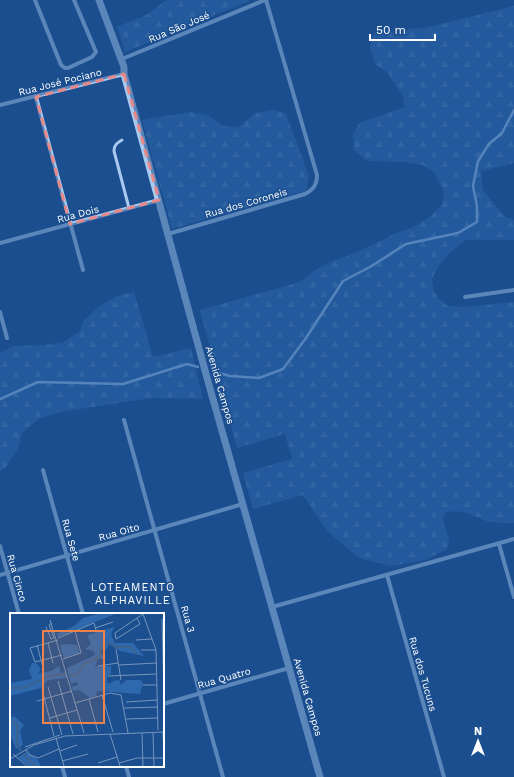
<svg xmlns="http://www.w3.org/2000/svg" width="514" height="777" viewBox="0 0 514 777" font-family="'Work Sans',sans-serif">
	<style>
		.forest { fill: url(#forest-firs) }
		.lines { fill: none; stroke-linecap: round; stroke-linejoin: round }
		.stream { stroke: #9cc4f0; stroke-width: 2.5 }
		.service { stroke: #a9c9ee; stroke-width: 3 }
		.minor { stroke: #a9c9ee; stroke-width: 4 }
		.tertiary { stroke: #a9c9ee; stroke-width: 7 }
		.marked { fill: none; stroke: #e88989; stroke-width: 3; stroke-dasharray: 8 5; stroke-linejoin: round }
		.labels { text-anchor: middle; dominant-baseline: central; stroke-width: 3; stroke-linejoin: round; paint-order: stroke }
		.street-label { font-size: 10px; fill: #fff; stroke: #1b4f8f }
		.neighbourhood-label { font-size: 11px; letter-spacing: 1px; fill: #fff; stroke: #1b4f8f }
		.inset-river { fill: none; stroke: #3c6290; stroke-width: 2 }
		.inset-road { fill: none; stroke: #7695bc; stroke-width: 1 }
		.view { fill: #ee8249; fill-opacity: 0.15; stroke: #ee8249; stroke-width: 2 }
		.inset-edge { fill: none; stroke: #fff; stroke-width: 2 }
	</style>
	<defs>
		<pattern id="forest-firs" width="22" height="20" patternUnits="userSpaceOnUse"><rect width="22" height="20" fill="#2e69ad"/><path d="M5 1l3.5 6h-7zM16 11l3.5 6h-7z" fill="#4d80b9"/></pattern>
	</defs>
	<rect width="100%" height="100%" fill="#1b4f8f"/>
	<path class="forest" d="M166,0H251L125,52L117,27L148,14Z
		M514,6V163L481,171L483,190L503,215L514,220V240H466L449,253L438,267L432,279L434,291L440,300L448,306L465,307L514,302V523C507,523 499,523 492,522C474,519 467,508 447,512L443,517L444,525L449,538L447,549L425,560L391,566L359,558L327,531L303,495L253,509L243,473L292,459L285,434L237,448L200,310L300,282L315,270L333,261L353,254L392,235L411,228L430,217L442,205L444,192L435,173L423,165L405,162L367,161L354,150L353,135L359,123L405,107L403,96L387,72L376,65L370,49L372,36L378,30H388L398,33L409,29L424,28Z
		M274,110L286,114L309,176L307,188L305,191L172,229L142,120L191,112L208,115L223,126L238,127L256,113Z
		M134,292L153,357L191,348L203,399L151,398L66,411L40,418L22,433L18,448L6,467L0,471V353L13,346L45,345L64,342L80,331L84,320L100,306L117,296Z"/>
	<g class="lines">
		<path class="stream" d="M215,372L230,376L259,378L283,369L306,338L343,281L370,267L406,244L458,233L477,222V206L473,186L478,161L489,144L502,133L514,110
			M0,399L38,382L123,384L187,364L198,367"/>
		<path class="service" d="M122,140C117,143 114,145 114,151L129,208"/>
		<path class="minor" d="M35,0L61,65L65,68H68L92,57L96,52L74,0
			M122,59L265,0
			M36,97L83,270
			M0,105L124,74
			M168,234L305,194C313,190 317,185 317,175L266,0
			M0,243L159,200
			M465,297L514,290
			M0,312L7,338
			M124,420L223,777
			M43,470L83,614
			M499,544L514,597
			M0,546L19,614
			M0,575L243,504
			M387,575L444,777
			M272,607L514,539
			M163,704L289,668
			M62,766L65,777
			M126,766L129,777"/>
		<path class="tertiary" d="M99,0L124,67V74L209,385L320,777"/>
	</g>
	<path d="M0 0H514V777H0ZM124,74L159,200L70,224L36,97Z" fill="#1b4f8f" fill-opacity=".55" fill-rule="evenodd"/>
	<path class="marked" d="M124,74L159,200L70,224L36,97Z"/>
	<g class="labels">
		<g class="street-label">
			<text transform="translate(179 27) rotate(-23)">Rua São José</text>
			<text transform="translate(60 82) rotate(-14)">Rua José Pociano</text>
			<text transform="translate(246 203) rotate(-16)">Rua dos Coroneis</text>
			<text transform="translate(78 214) rotate(-15)">Rua Dois</text>
			<text transform="translate(220 385) rotate(74)">Avenida Campos</text>
			<text transform="translate(119 532) rotate(-16)">Rua Oito</text>
			<text transform="translate(71 540) rotate(74)">Rua Sete</text>
			<text transform="translate(17 578) rotate(74)">Rua Cinco</text>
			<text transform="translate(188 619) rotate(74)">Rua 3</text>
			<text transform="translate(423 674) rotate(74)">Rua dos Tucuns</text>
			<text transform="translate(224 678) rotate(-16)">Rua Quatro</text>
			<text transform="translate(308 697) rotate(74)">Avenida Campos</text>
		</g>
		<g class="neighbourhood-label">
			<text x="133" y="587">LOTEAMENTO<tspan x="133" dy="13">ALPHAVILLE</tspan></text>
		</g>
	</g>
	<g transform="translate(10 613)">
		<rect width="154" height="154" fill="#1b4f8f"/>
		<path d="M88,1H105L48,24L47,21L64,13L73,5ZM104,14L101,22L105,30H123L134,43L110,38L99,31L96,37L90,38L95,46H88L85,53H101V60L97,64V69L100,71L103,68L109,67L111,72L116,67H131L133,70L130,81L87,78L86,83L80,85L69,77L63,78L62,74L68,72L67,69L61,71L57,55L85,42L83,38L75,36L81,31L77,22ZM56,31L67,32L70,40L54,45L50,32ZM22,50H26L31,56L28,61L41,58L49,53L51,60L56,59L57,65L38,67L31,75L0,83V70L22,66L19,57ZM4,103L14,112L10,118L13,132L6,136L0,121L1,105ZM17,139L27,146L31,153H19L8,144Z" fill="#2e69ad"/>
		<path class="inset-river" d="M59,62H67L74,51L90,44V37L97,29L107,34H120L127,40M0,75H14L38,63L56,61M0,108L7,111V131L11,138M13,141L25,153"/>
		<path class="inset-road" d="M133,1L146,37L148,117M127,5L130,11L106,26L105,20L133,1M152,6L154,77M40,7L74,120M36,14L41,26L44,25L39,12L42,10M85,15L103,9M48,25L84,10L86,17M48,27L20,35L25,49L52,42M126,27L142,26M38,30L43,50M27,32L34,58M106,36L111,67M131,37H146M53,46L71,40L65,18M109,52L146,50M88,53L108,50M98,63L147,61M48,68L63,121M133,72H147M38,74L52,122M32,76L44,123M92,82L103,119M79,86L88,119M27,88L62,78M116,89L147,87M65,90L100,80L111,82L118,120M114,95L148,94M40,105L67,97M116,106L148,105M153,119L154,140M132,120L133,153M143,120L144,153M100,121L110,153M46,125L54,153M15,134L50,122M16,137L20,142L28,145L49,136M50,138L67,132M3,141L17,153M0,146L24,132L55,123L154,119M52,148L78,141M88,150L107,144M109,150L127,145H154"/>
		<path class="view" d="M33,18H94V110H33Z"/>
		<rect width="154" height="154" class="inset-edge"/>
	</g>
	<g transform="translate(478 741)" stroke="#1b4f8f" stroke-width="3" paint-order="stroke">
	<path d="M0-3L7 15L0 10L-7 15Z" fill="#ffffff"/>
	<text y="-6" font-size="11" font-weight="bold" text-anchor="middle" fill="#ffffff">N</text>
	</g>
	<path d="M370 34v6h65v-6" fill="none" stroke="#ffffff" stroke-width="2"/>
	<text x="376" y="34" font-size="12" fill="#ffffff" stroke="#1b4f8f" stroke-width="3" paint-order="stroke">50 m</text>
</svg>
